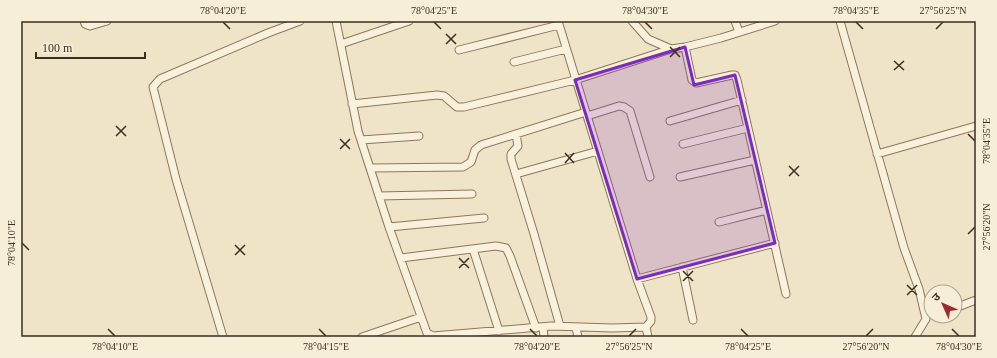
<svg xmlns="http://www.w3.org/2000/svg" width="997" height="358" viewBox="0 0 997 358" font-family="'Times New Roman','Noto Sans Devanagari',serif">
	<style>
		.lines { fill: none; stroke-linecap: round; stroke-linejoin: round }
		.minor-casing { stroke: #8d765c; stroke-width: 9 }
		.minor { stroke: #faf1dc; stroke-width: 7 }
		.marked { fill: #7b2cbf; fill-opacity: 0.2; stroke: #7b2cbf; stroke-width: 3; stroke-linejoin: round }
		.ticks { fill: none; stroke: #3d2e20; stroke-width: 1.5 }
		.neatline { fill: none; stroke: #3d2e20; stroke-width: 1.5 }
		.ticks-label { font-size: 10px; text-anchor: middle; fill: #3d2e20 }
	</style>
	<rect width="100%" height="100%" fill="#f0e4c8"/>
	<g class="lines">
		<defs>
			<path id="minor" d="M84,21L85,24L90,26L107,21
				M336,21L358,131L389,227L427,333L433,336L551,326L612,328L646,327L651,321V317L637,279L558,21
				M632,21L648,39L671,49L685,47L721,38L775,21
				M735,21L739,32
				M840,21L904,248L919,289L926,319L915,337
				M341,44L409,21
				M685,47L692,80L696,83L732,75H735L737,80L786,294
				M459,50L559,25
				M514,62L566,49
				M352,104L437,95L444,96L457,107H464L575,80L671,49
				M587,116L619,106L624,107L630,111L650,177
				M670,121L742,100
				M516,134L518,146L511,154V159L534,234L560,326
				M361,140L419,136
				M683,144L748,128
				M877,154L976,126
				M370,168L463,167L471,162L475,150L481,145L586,112
				M516,174L598,151
				M680,177L755,160
				M379,196L472,194
				M719,222L767,210
				M389,227L484,218
				M473,249L499,331
				M401,258L496,246L506,248L510,256L536,328
				M682,267L693,320
				M637,279L775,243
				M955,308L976,300
				M543,327L544,337
				M646,327L648,337
				M576,328L578,337
				M223,337L176,179L153,87L160,79L268,33L300,21
				M362,337L421,317"/>
		</defs>
		<use href="#minor" class="minor-casing"/>
		<use href="#minor" class="minor"/>
	</g>
	<path class="marked" d="M685,47L694,85L735,75L775,243L637,279L575,80Z"/>
	<path class="ticks" d="M223,22L230,29M434,22L441,29M645,22L652,29M856,22L863,29M936,29L943,22M446,34L456,44M446,44L456,34M670,47L680,57M670,57L680,47M894,61L904,70M894,70L904,61M116,126L126,136M968,134L975,141M116,136L126,126M340,139L350,149M340,149L350,139M565,153L574,163M565,163L574,153M789,166L799,176M789,176L799,166M968,234L975,227M22,243L29,250M235,245L245,255M235,255L245,245M459,258L469,268M459,268L469,258M683,271L693,281M683,281L693,271M907,285L917,295M907,295L917,285M108,329L115,336M319,329L326,336M530,329L537,336M741,329L748,336M952,329L959,336M629,336L636,329M866,336L873,329"/>
	<rect width="997" height="358" fill="none" stroke="#f7eed8" stroke-width="44"/>
	<g transform="translate(943 304) rotate(315)"><circle r="19" fill="#f7eed8" stroke="#ada18e"/>
	<path d="M0-3L7 15L0 10L-7 15Z" fill="#9e2a2b"/>
	<text y="-6" font-size="11" font-weight="bold" text-anchor="middle" fill="#3d2e20">उ</text>
	</g>
	<path d="M36 52v6h109v-6" fill="none" stroke="#3d2e20" stroke-width="2"/>
	<text x="42" y="52" font-size="12" fill="#3d2e20" stroke="#f7eed8" stroke-width="3" paint-order="stroke">100 m</text>
	<rect x="22" y="22" width="953" height="314" class="neatline"/>
	<g class="ticks-label">
		<text x="223" y="14">78°04'20"E</text>
		<text x="434" y="14">78°04'25"E</text>
		<text x="645" y="14">78°04'30"E</text>
		<text x="856" y="14">78°04'35"E</text>
		<text x="943" y="14">27°56'25"N</text>
		<text transform="translate(986 141) rotate(-90)" y="4">78°04'35"E</text>
		<text transform="translate(986 227) rotate(-90)" y="4">27°56'20"N</text>
		<text transform="translate(11 243) rotate(-90)" y="4">78°04'10"E</text>
		<text x="115" y="350">78°04'10"E</text>
		<text x="326" y="350">78°04'15"E</text>
		<text x="537" y="350">78°04'20"E</text>
		<text x="629" y="350">27°56'25"N</text>
		<text x="748" y="350">78°04'25"E</text>
		<text x="866" y="350">27°56'20"N</text>
		<text x="959" y="350">78°04'30"E</text>
	</g>
</svg>
